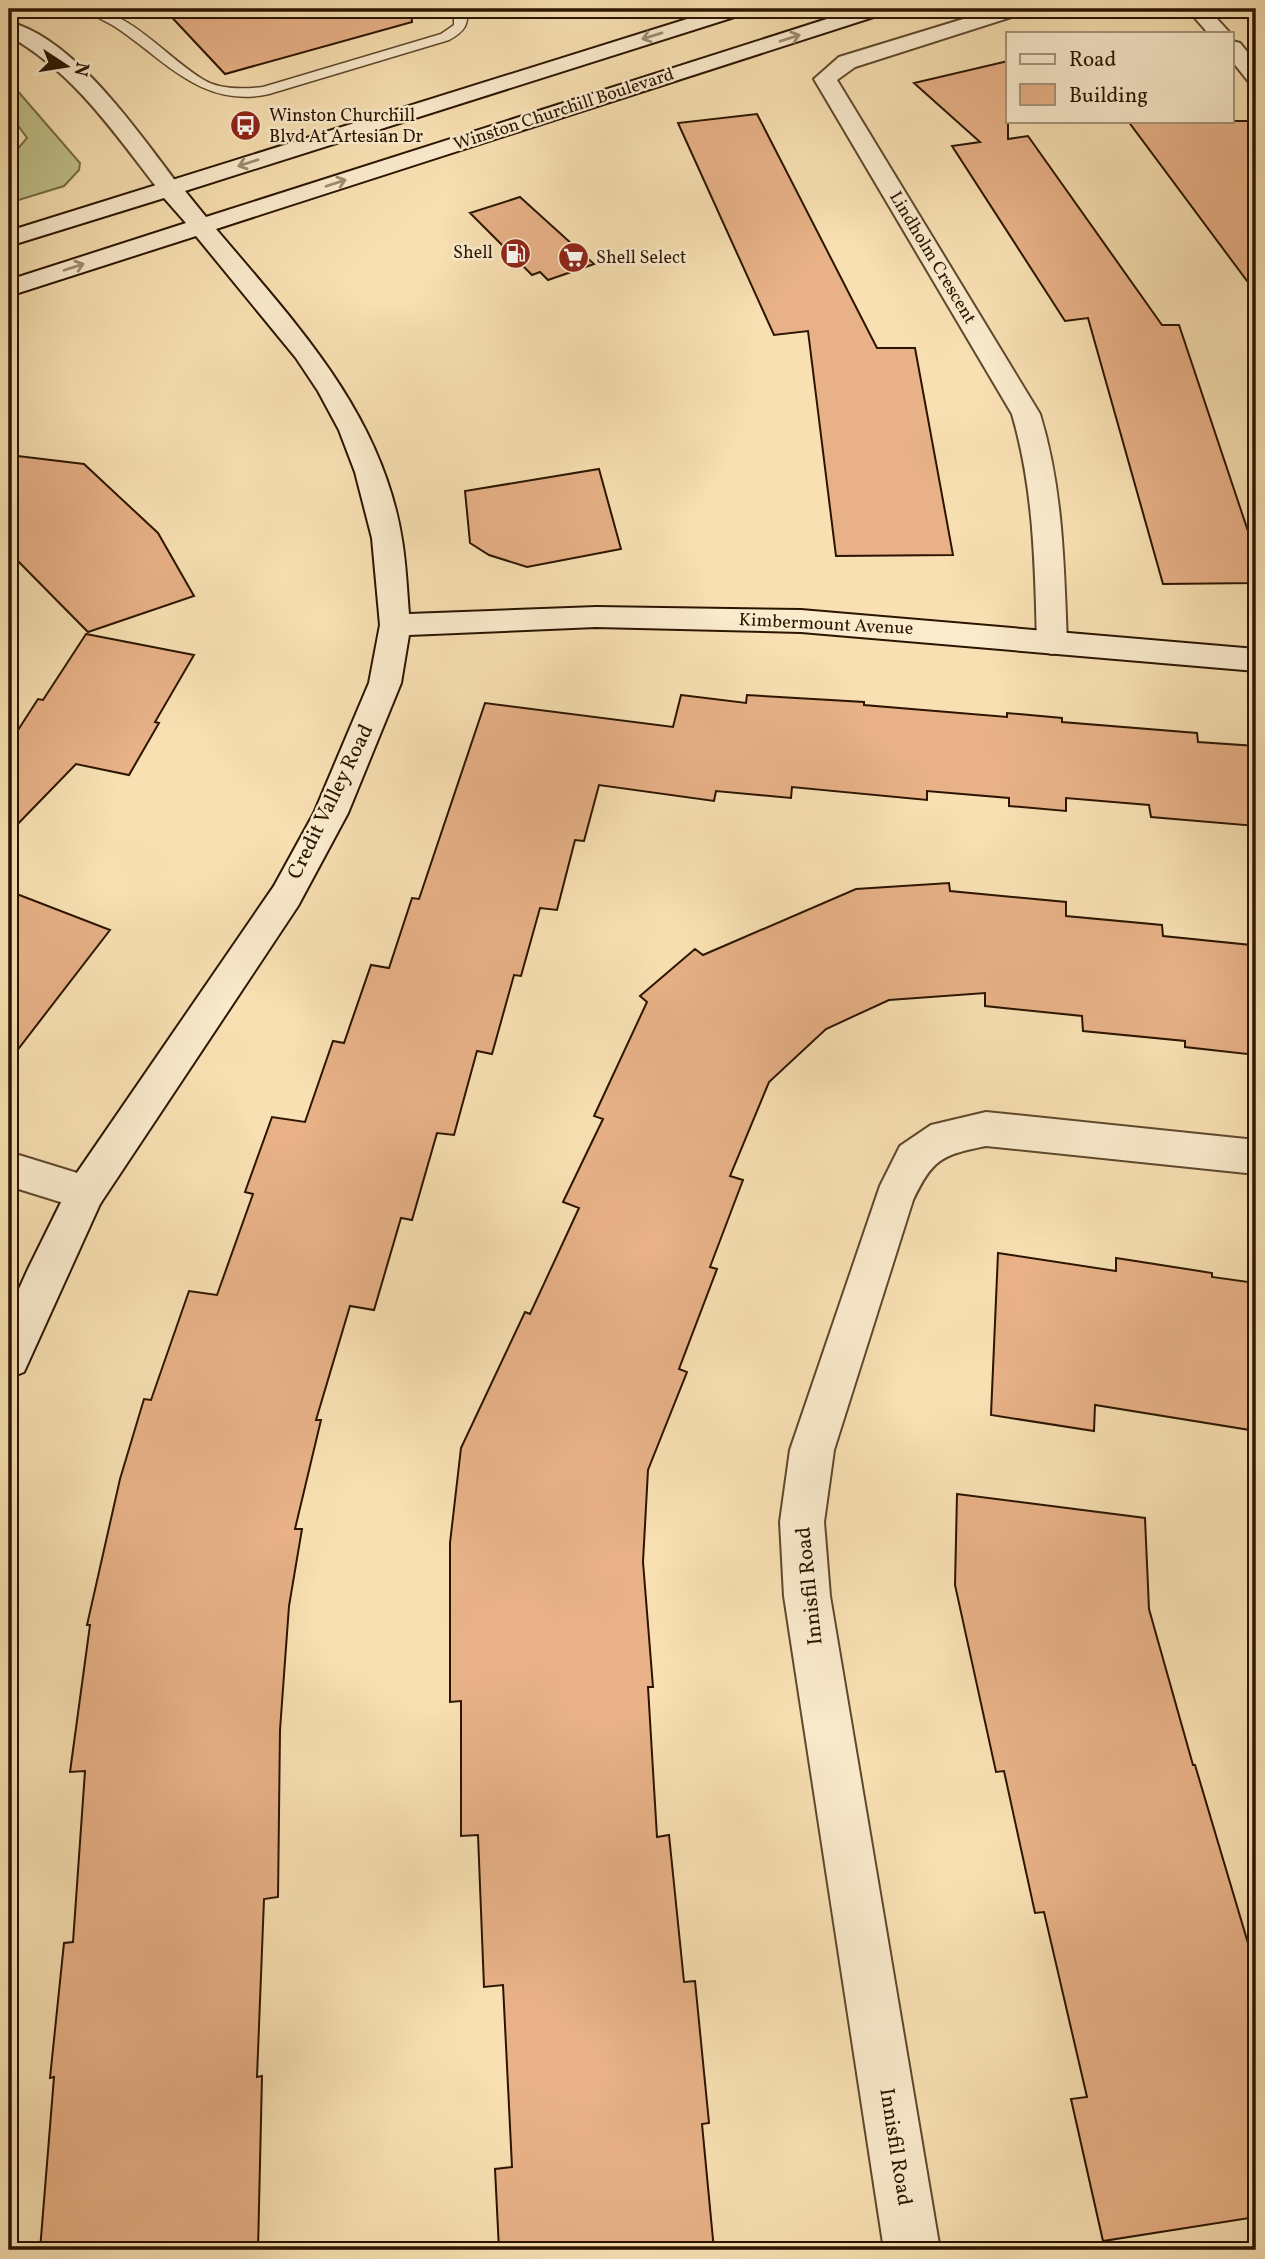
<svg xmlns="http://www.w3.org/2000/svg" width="1265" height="2259" viewBox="0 0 1265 2259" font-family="Vollkorn,serif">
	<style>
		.green { fill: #c0c18a; stroke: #766b45; stroke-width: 2 }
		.building { fill: #e8b187; stroke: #2b1500; stroke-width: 2 }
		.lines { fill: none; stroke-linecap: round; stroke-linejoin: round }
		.lane-casing { stroke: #5e482c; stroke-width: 3 }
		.street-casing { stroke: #5e482c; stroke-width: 4 }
		.secondary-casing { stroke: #2b1500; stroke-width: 4 }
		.lane { fill: #faebcd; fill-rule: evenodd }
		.street { fill: #faebcd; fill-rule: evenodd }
		.secondary { fill: #faebcd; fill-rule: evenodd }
		.oneway { stroke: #9d8b71 }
		.labels { text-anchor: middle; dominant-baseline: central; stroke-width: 5; stroke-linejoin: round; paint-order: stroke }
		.far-street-label { font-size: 18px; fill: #2b1500; stroke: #faebcd }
		.far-poi-label { font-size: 18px; fill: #2b1500; stroke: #faebcd; text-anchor: start }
		.street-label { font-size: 21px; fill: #2b1500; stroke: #faebcd }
	</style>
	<rect width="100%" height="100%" fill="#f8e0b2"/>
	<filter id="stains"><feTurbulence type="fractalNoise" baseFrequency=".00286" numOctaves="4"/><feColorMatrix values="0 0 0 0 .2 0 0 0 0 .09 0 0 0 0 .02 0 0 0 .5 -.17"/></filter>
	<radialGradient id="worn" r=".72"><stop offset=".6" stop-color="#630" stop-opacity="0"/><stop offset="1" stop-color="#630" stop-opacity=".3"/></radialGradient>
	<path class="green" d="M9,81L80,163L79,170L64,186L9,203V159L27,138L9,113Z"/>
	<path class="building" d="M164,9H411L412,22L225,74Z
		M1008,61V139L1028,136L1162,325H1179L1256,555V583L1163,584L1088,318L1065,321L952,146L980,142L914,83Z
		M757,114L877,348H915L953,555L836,556L808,331L774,335L678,123Z
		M1128,121H1256V293Z
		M520,197L594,264L548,280L540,272L532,275L470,213Z
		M9,455L84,464L158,533L194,596L88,632L9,552Z
		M599,469L621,549L527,567L489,555L470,543L465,491Z
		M86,634L194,655L155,722L159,723L129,775L76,764L9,833V744L38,699L43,700Z
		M681,695L746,703L747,695L864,702V705L1007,717V713L1062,718V722L1197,733L1198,742L1256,746V826L1151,817L1149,805L1066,798V811L1009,806V798L927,791V800L792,787L791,798L716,791L714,801L599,785L584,841L575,840L557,910L540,908L521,976L514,975L492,1054L477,1051L454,1135L437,1133L412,1220L401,1218L374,1310L350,1306L316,1420H321L295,1529H302L289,1606L280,1730L278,1897L264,1899L257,2077L262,2076L258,2250H40L54,2077L50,2078L64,1943L73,1942L85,1771L70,1772L90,1625H87L120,1479L144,1399L151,1400L189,1291L217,1295L253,1194L245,1192L272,1117L305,1122L333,1041L344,1043L371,965L389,968L412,898L419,899L485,703L673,727Z
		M949,883L950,891L1066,902V916L1162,925L1163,936L1251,945L1256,989V1055L1185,1047V1041L1083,1031L1082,1016L985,1006V993L889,1000L826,1029L769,1082L730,1176L743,1180L710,1267L717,1269L679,1369L687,1372L648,1470L643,1562L653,1687H648L657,1837L669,1835L684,1982L695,1981L709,2123L702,2124L714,2250H499L495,2169L512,2167L503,1985L484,1987L478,1835L461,1836V1701L450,1702V1543L461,1448L525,1312L530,1314L579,1208L563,1202L603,1119L594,1116L647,1002L640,996L695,949L703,955L856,889Z
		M9,891L110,930L9,1061Z
		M998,1253L1116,1271V1258L1212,1273V1277L1256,1283V1431L1095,1405L1094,1431L991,1415Z
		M957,1494L1145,1518L1149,1609L1193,1765H1195L1256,1970V2217L1103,2241L1071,2099L1087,2097L1044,1912L1035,1913L1004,1771L996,1772L955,1585Z"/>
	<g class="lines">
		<defs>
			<path id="lane" d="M85,9C127,7 169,60 204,80C220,90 245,89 263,87L441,34L454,25V9H466C470,25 463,32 449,40L269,94C203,109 166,61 117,28C107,21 94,17 85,9Z"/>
			<path id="street" d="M996,9H1028L1024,13L855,67L837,80L1040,414C1063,489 1064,565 1067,643L1063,651L1052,654L1041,651L1037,643C1035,565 1034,489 1012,414L814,79L839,57Z
				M1187,9H1208L1230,33H1208Z
				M9,22C74,38 138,132 177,183L181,188L177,193H161C116,135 74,72 9,36Z
				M1232,41L1240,43L1256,63V83L1248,81L1232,61Z
				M986,1112L1256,1140V1174L986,1146C941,1155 933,1159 913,1200L834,1450L824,1522L830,1596L940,2250H884L784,1596L780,1522L790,1450L880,1186L900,1146L931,1125Z
				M9,1152L100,1180L106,1192L100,1204L86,1210L9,1186Z"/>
			<path id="secondary" d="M719,9H751L747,13L185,191L206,217L858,9H890L886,13L216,229C296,324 382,413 402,540C406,564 407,589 409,614L596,607L801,610L1256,649V671L801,632L596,627L409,635L401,683L348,813L298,906L100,1204L24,1372L9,1378V1311L28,1269L72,1180L274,886L314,813L369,683L380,625L372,538L355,472L339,430L318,391L296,358L196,236L9,296V280L186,223L164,198L9,246V231Z"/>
		</defs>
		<use href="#lane" class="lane-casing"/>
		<use href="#street" class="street-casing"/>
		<use href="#secondary" class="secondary-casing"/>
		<use href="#lane" class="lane"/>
		<use href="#street" class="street"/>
		<use href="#secondary" class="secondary"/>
	</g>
	<defs><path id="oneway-shaft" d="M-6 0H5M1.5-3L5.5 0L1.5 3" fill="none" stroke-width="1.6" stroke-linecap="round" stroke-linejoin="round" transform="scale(1.75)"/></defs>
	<g class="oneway">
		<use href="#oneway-shaft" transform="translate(652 36) rotate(163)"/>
		<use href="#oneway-shaft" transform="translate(790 38) rotate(-18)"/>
		<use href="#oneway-shaft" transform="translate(248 163) rotate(162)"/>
		<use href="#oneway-shaft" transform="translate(336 183) rotate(-18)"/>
		<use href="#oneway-shaft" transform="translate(74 267) rotate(-18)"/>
	</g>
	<defs>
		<symbol id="bus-disc" viewBox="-11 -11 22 22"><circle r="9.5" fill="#8f2418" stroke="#faebcd"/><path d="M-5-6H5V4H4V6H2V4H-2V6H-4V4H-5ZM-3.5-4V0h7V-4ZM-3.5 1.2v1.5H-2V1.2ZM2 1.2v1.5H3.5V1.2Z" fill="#fff"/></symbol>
		<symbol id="fuel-disc" viewBox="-11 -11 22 22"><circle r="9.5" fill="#8f2418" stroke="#faebcd"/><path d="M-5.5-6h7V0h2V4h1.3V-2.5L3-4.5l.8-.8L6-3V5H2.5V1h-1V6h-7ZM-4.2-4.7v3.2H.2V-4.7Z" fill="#fff"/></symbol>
		<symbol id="supermarket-disc" viewBox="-11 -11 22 22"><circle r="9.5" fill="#8f2418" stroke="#faebcd"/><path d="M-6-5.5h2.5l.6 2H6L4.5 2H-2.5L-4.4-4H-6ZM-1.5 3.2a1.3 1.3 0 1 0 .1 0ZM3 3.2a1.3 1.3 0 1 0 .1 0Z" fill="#fff"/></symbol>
	</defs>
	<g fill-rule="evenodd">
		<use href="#bus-disc" x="228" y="108" width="35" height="35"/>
		<use href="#fuel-disc" x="498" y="236" width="35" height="35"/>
		<use href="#supermarket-disc" x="556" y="240" width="35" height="35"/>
	</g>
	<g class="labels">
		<g class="far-street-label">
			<text transform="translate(564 110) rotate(-18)">Winston Churchill Boulevard</text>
			<text transform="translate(932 258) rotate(59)">Lindholm Crescent</text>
			<text transform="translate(826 625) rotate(3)">Kimbermount Avenue</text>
		</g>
		<g class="far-poi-label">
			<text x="269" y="116">Winston Churchill<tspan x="269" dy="21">Blvd At Artesian Dr</tspan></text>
			<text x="493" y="253" text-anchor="end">Shell</text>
			<text x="596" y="258">Shell Select</text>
		</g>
		<g class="street-label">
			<text transform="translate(331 802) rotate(-64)">Credit Valley Road</text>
			<text transform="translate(810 1586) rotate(-96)">Innisfil Road</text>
			<text transform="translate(895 2147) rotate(81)">Innisfil Road</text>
		</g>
	</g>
	<rect width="1265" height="2259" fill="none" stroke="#f8e0b2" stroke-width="35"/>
	<rect x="10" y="10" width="1244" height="2238" fill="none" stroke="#2b1500" stroke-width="3.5"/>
	<rect x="18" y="18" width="1230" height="2224" fill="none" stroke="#2b1500" stroke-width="2"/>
	<rect x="1006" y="32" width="228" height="91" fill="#faebcd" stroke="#a7957b" stroke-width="2"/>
	<rect x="1020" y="54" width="35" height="10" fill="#faebcd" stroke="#a7957b" stroke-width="2"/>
	<text x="1069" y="66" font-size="21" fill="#2b1500">Road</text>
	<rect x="1020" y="84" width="35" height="21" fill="#e8b187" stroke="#a7957b" stroke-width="2"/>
	<text x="1069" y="102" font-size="21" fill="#2b1500">Building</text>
	<g transform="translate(66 66) rotate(102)" stroke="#faebcd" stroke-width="5" paint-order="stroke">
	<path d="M0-5L12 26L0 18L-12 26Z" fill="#2b1500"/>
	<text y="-10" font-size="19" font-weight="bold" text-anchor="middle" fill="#2b1500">N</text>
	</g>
	<rect width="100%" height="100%" filter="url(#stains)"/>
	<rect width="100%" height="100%" fill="url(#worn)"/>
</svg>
